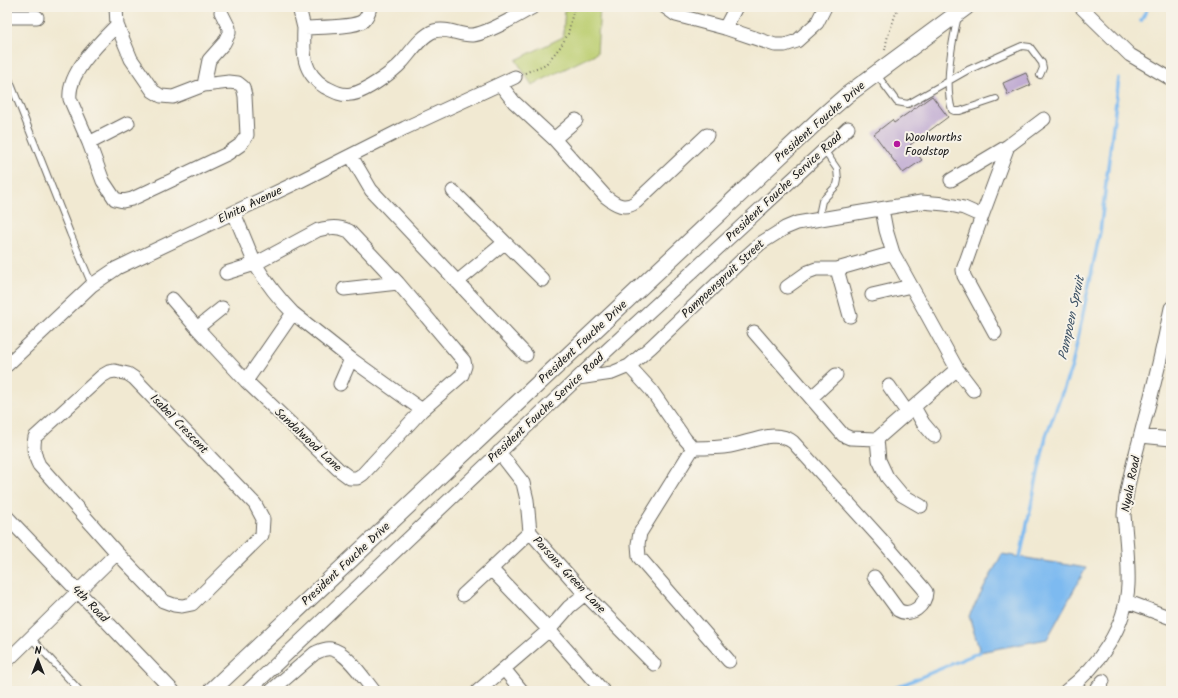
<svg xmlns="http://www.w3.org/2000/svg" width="1178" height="698" viewBox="0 0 1178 698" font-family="Kalam,sans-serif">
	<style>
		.green { fill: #bcce71; stroke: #6c7546 }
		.water { fill: #7dbaf0; stroke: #4c6b86 }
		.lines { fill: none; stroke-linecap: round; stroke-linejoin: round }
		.stream { stroke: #7dbaf0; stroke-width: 3.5 }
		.building { fill: #bba5d0 }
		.service-casing { stroke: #67645c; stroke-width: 8 }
		.minor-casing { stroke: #67645c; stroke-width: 15 }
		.tertiary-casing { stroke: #67645c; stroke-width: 18 }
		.path { stroke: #67645c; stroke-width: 2; stroke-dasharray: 1 3; stroke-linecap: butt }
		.service { stroke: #fff; stroke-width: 6 }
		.minor { stroke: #fff; stroke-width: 13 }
		.tertiary { stroke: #fff; stroke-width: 16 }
		.poi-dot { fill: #b5179e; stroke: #f7f3e8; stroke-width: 1.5 }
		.labels { text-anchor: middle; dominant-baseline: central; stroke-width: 4; stroke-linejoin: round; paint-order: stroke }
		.street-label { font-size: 12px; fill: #1c1c1c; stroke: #f7f3e8 }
		.poi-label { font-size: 12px; fill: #1c1c1c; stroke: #f7f3e8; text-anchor: start }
		.water-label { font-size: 13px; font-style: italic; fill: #3e5366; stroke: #f7f3e8 }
	</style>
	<rect width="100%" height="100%" fill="#f7f3e8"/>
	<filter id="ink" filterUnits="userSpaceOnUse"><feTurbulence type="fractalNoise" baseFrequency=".025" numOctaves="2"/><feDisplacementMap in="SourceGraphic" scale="8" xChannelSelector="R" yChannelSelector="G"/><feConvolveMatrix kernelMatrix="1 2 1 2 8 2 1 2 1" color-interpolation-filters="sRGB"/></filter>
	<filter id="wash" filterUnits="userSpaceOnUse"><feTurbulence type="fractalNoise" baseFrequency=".012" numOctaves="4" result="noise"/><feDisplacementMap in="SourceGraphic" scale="16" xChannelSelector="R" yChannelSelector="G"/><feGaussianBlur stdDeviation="0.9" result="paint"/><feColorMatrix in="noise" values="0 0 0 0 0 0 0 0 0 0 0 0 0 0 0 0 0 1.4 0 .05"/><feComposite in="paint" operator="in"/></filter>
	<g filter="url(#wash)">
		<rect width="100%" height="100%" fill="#f1e9d2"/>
		<path class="green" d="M565,7H600L597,53L532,85L516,60L563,37Z"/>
		<path class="water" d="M1002,554L1086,568L1047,639L980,652L969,616Z"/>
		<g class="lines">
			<path class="stream" d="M1141,21L1148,7
				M1020,557L1046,436L1072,366L1100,232L1119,78
				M888,691L980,652"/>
		</g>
		<g id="blocks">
			<path class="building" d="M1026,73L1031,85L1008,95L1003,83Z
				M932,96L948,117L910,145L922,160L903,173L874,134L892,120L894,123Z"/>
		</g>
	</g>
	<g filter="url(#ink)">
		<use href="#blocks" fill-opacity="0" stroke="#67645c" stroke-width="1"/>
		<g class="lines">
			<defs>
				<path id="service" d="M958,16C952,42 944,84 952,110L954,111H960L996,99
					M7,74L70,233L92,285
					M877,75L897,102L908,104L968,70L1022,46L1030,47L1042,63L1043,68L1040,75
					M818,220L822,201L837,185L838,180L837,169L824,150
					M31,638L80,691"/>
				<path id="minor" d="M116,7L117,25L131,59L153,91L161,96L173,97L204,85L229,82L238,83L243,87L245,96L247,135L240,145L227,154L132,199L123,201L115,199L103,181L89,143L70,99C67,73 100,42 117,25
					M299,7L304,28
					M370,7C369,12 367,17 363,21C353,28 317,27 304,28C303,53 302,72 325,87C333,91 341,96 351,94C364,93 393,72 402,62C411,52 421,36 434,31C447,27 460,36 473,35C489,33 519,15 533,7
					M665,7L676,15L725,28L775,45H785L797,41L817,23L825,7
					M1081,7L1130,55L1171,79
					M7,16L12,17H37
					M725,28L736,7
					M500,84L514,102L554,139L606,197C616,205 625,210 636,202L707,135
					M204,85L209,60L224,43L229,33V28L221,12
					M554,139L576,120
					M89,143L128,123
					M351,156L371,190L526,355
					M951,180L1008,146
					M453,191L543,280
					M882,209L886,230L893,253L957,369L973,390
					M982,216L1008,146L1044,119
					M837,269L850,316
					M226,273L255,264C266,282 278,298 293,313L246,381
					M457,282L504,243
					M787,287L808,272L816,269H837L893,253
					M344,289L398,283
					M872,295L911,286
					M172,299L197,328L246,381L338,469L350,478H357L363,474L422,410L462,375L465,366L464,361L458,354L398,283L349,231C338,226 330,227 318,230L255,264L234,213
					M293,313L351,359L422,410
					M197,328L222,308
					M754,332L843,435L850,438L877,439L957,369
					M7,365L92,285L117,268L300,181L405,128L515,77
					M629,366L651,390L685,439L693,448C706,448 718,448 730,446C750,443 774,428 793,442L880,538L923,588L926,592C926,605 911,618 898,610L874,577
					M115,371L128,374L134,378L255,504L263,519L262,535L192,604L182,606L174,605L163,601L117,553L39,465C34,455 33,448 35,437L102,376L109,372Z
					M578,378L612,373L629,366L651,347L744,258L761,243L785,228L797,223L921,202L945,204L964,208L982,216L963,270L964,276L995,333
					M340,384L351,359
					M889,386L907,412
					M811,398L836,375
					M914,407L923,423L934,436
					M1141,436L1171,439
					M877,439L879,460L887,477L902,495L921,506
					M693,448L640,533L638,544L639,557L729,661
					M499,452L523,483L527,500L530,532L585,594L654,664
					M7,517L173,691
					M530,532L491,569L549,630L603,691
					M463,595L491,569
					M1126,601L1171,618
					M7,661L117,553
					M504,669L522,691
					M248,691L602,355L848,128
					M271,691L315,653C320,651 325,648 331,649C346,651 364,679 374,691
					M478,691L549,630L569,607L585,594
					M1066,691C1099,666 1126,627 1128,585C1129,562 1126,538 1124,515C1126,486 1135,458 1142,430C1153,390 1163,349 1171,308
					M1095,691L1103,681"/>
				<path id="tertiary" d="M211,691L824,115L847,95L966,7"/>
			</defs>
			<use href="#service" class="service-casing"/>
			<use href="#minor" class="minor-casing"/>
			<use href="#tertiary" class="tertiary-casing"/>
			<path class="path" d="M885,50L887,39L898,7
				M525,73L546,64L561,46L568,34L574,7"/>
			<use href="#service" class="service"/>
			<use href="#minor" class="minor"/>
			<use href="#tertiary" class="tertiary"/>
		</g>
	</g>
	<circle class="poi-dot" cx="897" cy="144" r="4"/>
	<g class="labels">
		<g class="street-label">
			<text transform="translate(820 122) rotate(-41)">President Fouche Drive</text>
			<text transform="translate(784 187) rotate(-43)">President Fouche Service Road</text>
			<text transform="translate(250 205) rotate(-26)">Elnita Avenue</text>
			<text transform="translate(723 279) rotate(-43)">Pampoenspruit Street</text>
			<text transform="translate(583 342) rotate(-43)">President Fouche Drive</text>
			<text transform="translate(546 408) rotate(-43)">President Fouche Service Road</text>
			<text transform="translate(179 424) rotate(46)">Isabel Crescent</text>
			<text transform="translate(308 440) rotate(43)">Sandalwood Lane</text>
			<text transform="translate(1131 484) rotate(-79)">Nyala Road</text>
			<text transform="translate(346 564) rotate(-43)">President Fouche Drive</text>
			<text transform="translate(569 575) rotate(47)">Parsons Green Lane</text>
			<text transform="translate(90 604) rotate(46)">4th Road</text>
		</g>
		<g class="poi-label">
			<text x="905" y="137">Woolworths<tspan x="905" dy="14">Foodstop</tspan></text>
		</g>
		<g class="water-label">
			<text transform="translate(1072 318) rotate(-78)">Pampoen Spruit</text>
		</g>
	</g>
	<rect width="1178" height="698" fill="none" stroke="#f7f3e8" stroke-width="24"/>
	<g transform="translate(38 660)" stroke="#f7f3e8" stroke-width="3" paint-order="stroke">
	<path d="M0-3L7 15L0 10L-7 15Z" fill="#1c1c1c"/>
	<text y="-6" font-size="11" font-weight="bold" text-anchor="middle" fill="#1c1c1c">N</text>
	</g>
</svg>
